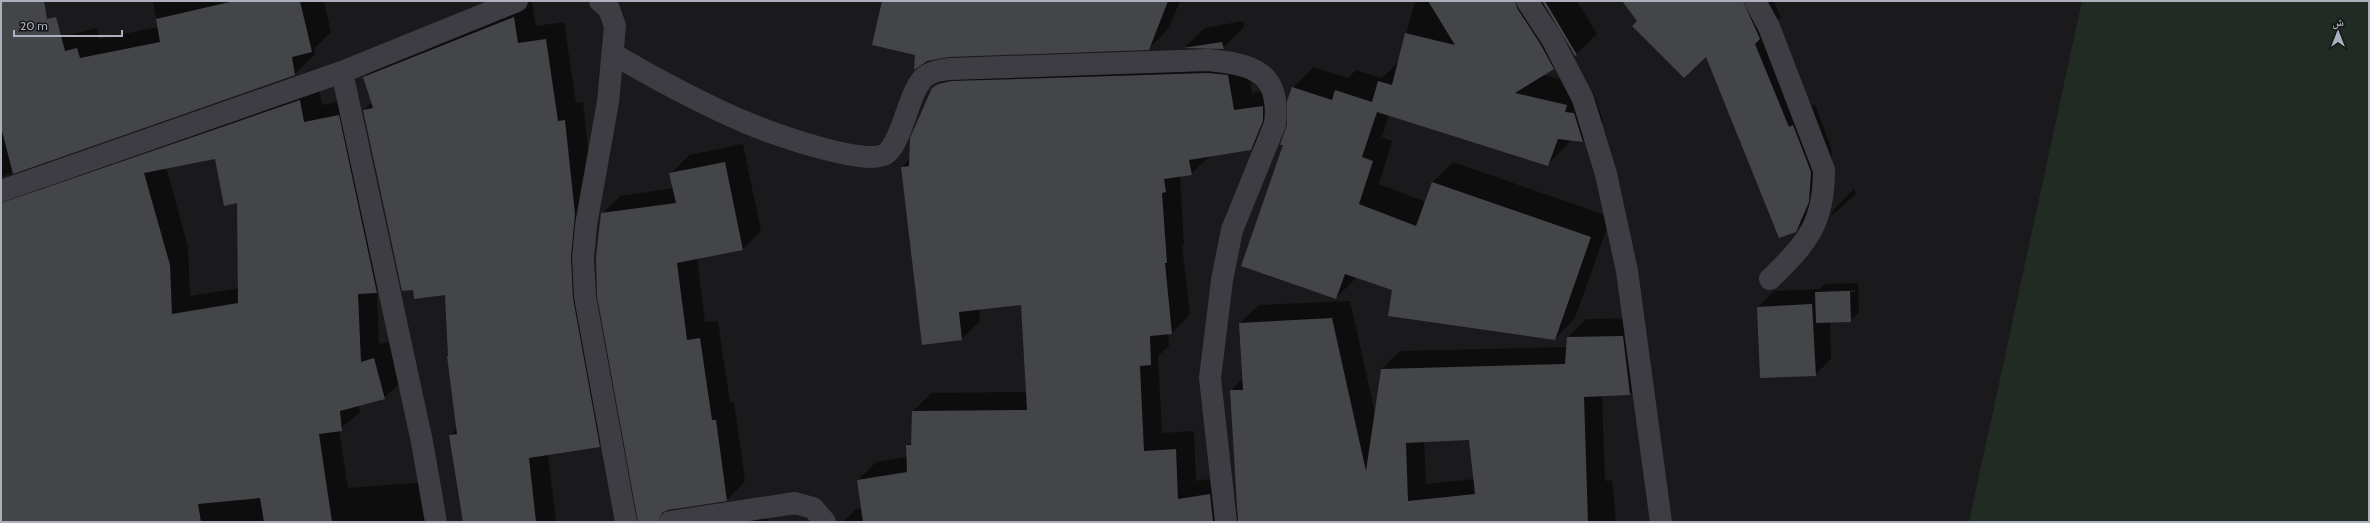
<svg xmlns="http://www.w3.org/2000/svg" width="2370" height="523" viewBox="0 0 2370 523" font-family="Cabin,'Noto Naskh Arabic',sans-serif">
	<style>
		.green { fill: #212b23 }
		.shadow { fill: #0007; fill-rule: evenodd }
		.building { fill: #444549; fill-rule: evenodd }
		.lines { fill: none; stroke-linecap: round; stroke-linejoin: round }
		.minor { stroke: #3d3d43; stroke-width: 22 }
	</style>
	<rect width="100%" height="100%" fill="#1a1a1c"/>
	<path class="green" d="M2082,1H2369V522H1969Z"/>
	<path class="shadow" d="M153,1H324L331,32L314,49L315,54L295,74L1,177V52L97,28L99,39L158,27Z
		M528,1H532L536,26L564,22L576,103L583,102L593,195L590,279L617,427L599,446L548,454L556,522H464L450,436L457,428L446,294L414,289L364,110L372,102L364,77L382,59Z
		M883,1H1180L1169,28L1149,49L949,56L927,60L916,54Z
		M1415,1H1577L1597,34L1576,54L1572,49L1553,69L1543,75L1587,85L1585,92L1594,93L1603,121L1583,141L1570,139L1568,144L1548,164L1389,115L1382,137L1392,141L1379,184L1426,202L1433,182L1453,162L1611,217L1575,318L1555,339L1357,277L1336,298L1284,143L1293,88L1313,67L1348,78L1356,70L1382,78L1399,61Z
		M1623,1H1773L1781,17L1776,22L1810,106L1815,104L1832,150L1829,180L1817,210L1795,231L1706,55L1638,21Z
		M1243,21L1244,27L1223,48L1185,47L1205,28Z
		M1246,57L1252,93L1281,88L1269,130L1251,149L1210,156L1191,174L1180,176L1184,244L1182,246L1190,314L1172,333H1168L1169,346L1158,356L1162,433L1194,431L1196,481L1228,476L1234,511L1239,515L1231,391L1243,378L1240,323L1259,305L1350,301L1375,413L1381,369L1400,351L1567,347L1568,337L1586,319L1641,318L1648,376L1630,394L1602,395L1605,481L1612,480L1616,522H843L856,509L862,508L858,480L876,462L907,457V446L912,441L913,411L931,393L1027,392L1022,304L979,309L980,321L962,339L902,167L910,159L911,139L932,89L951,70ZM1470,439L1474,479L1426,484L1424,441Z
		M318,83L322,105L356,98L395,274L377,292L379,344L392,341L403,380L384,398L359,405L360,412L339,430L348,488L426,482L429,522H1L2,204L20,185ZM215,158L238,202L239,288L190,296L188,247L166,167Z
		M743,144L761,231L743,249L697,258L705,322L718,321L730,403L734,402L745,481L727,500L677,508L678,511L767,505L768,522H639L602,214L620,196L673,188L670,174L689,155Z
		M1854,189L1856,194L1831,216L1833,210Z
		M1858,283L1859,313L1850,321L1830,322L1831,359L1815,375L1758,307L1774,291L1820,289L1824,284ZM1855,290V292L1828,293V291Z"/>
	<path class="building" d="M1,1H44L47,19L56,17L65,51L77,48L80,58L160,42L156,19L234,1H300L312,52L292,57L295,75L13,174L1,127Z
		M882,1H1168L1149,50L949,57L927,61L914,70L915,55L872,45Z
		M1428,1H1515L1517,8L1541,45L1554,69L1515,93L1567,105L1565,112L1574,113L1583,142L1558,139L1548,166L1377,112L1362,157L1373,161L1359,204L1416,226L1432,182L1591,237L1555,340L1388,316L1392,290L1345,274L1336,299L1241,266L1283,145H1280L1287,125V101L1292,87L1332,100L1335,90L1372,102L1378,81L1392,85L1405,33L1455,45Z
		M1542,1H1545L1577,55L1575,56Z
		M1622,1H1743L1760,39L1755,44L1789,127L1793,125L1811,172L1809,202L1796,232L1779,238L1706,57L1684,78L1632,26L1637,21Z
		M514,17L518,43L546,39L558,121L565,120L575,214L571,257L573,298L600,447L529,458L536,522H463L449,435L457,434L447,356H448L445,295L414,299L413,290L402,291L363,110L373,108L363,77Z
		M1222,42L1224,49L1183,48Z
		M1208,73L1228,75L1234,110L1263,106V121L1251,150L1189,160L1192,175L1164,179L1166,192L1162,193L1167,263H1165L1172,334L1150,336L1151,365L1140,366L1144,451L1176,449L1178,499L1210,494L1213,522H863L857,480L907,472L906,445H911L912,411L1027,410L1021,305L959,312L962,340L922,345L901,167L909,166L910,138L932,88L938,84L951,81Z
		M300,100L304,122L339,115L377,293L358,294L361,362L374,358L385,399L340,411L342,431L319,434L332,522H264L260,498L198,504L201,522H1V203ZM215,159L224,206L237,203L238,303L172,314L170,265L144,173Z
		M725,162L743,250L677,263L687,340L700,338L712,420H716L727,501L668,510L662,513L658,522H638L597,296L596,258L601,213L676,203L669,173Z
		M1850,291L1851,322L1816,323L1815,292Z
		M1812,304L1816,376L1760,378L1757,307Z
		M1332,318L1366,471L1381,369L1565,364L1567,337L1623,336L1630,395L1584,397L1588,522H1238L1230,390H1243L1239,323ZM1469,440L1475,494L1408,501L1406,443Z"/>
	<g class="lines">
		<path class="minor" d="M600,1L609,9L615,26L608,102L586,225L583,258L585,297L626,522
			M1527,1L1552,39L1583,99L1606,174L1627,271L1661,522
			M1755,1L1769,27L1824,170C1824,224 1807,243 1770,279
			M613,54C656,79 700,103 745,122C768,132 870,169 887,153C905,137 909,83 929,74C935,71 943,70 950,69L1208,60C1253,64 1281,72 1275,124L1232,230L1222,280L1210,378L1226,522
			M342,72L422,442L436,522
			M1,191L342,72L517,1
			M670,522L795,503L813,508L825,522"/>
	</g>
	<rect width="2370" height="523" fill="none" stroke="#acb0bc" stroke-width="4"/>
	<g transform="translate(2338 32)" stroke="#151517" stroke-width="3" paint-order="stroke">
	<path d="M0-3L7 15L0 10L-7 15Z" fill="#acb0bc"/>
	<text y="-6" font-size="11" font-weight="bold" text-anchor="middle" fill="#acb0bc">ش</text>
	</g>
	<path d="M14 30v6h108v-6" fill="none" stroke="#acb0bc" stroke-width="2"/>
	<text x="20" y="30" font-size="12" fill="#acb0bc" stroke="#151517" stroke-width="3" paint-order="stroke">20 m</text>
</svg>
